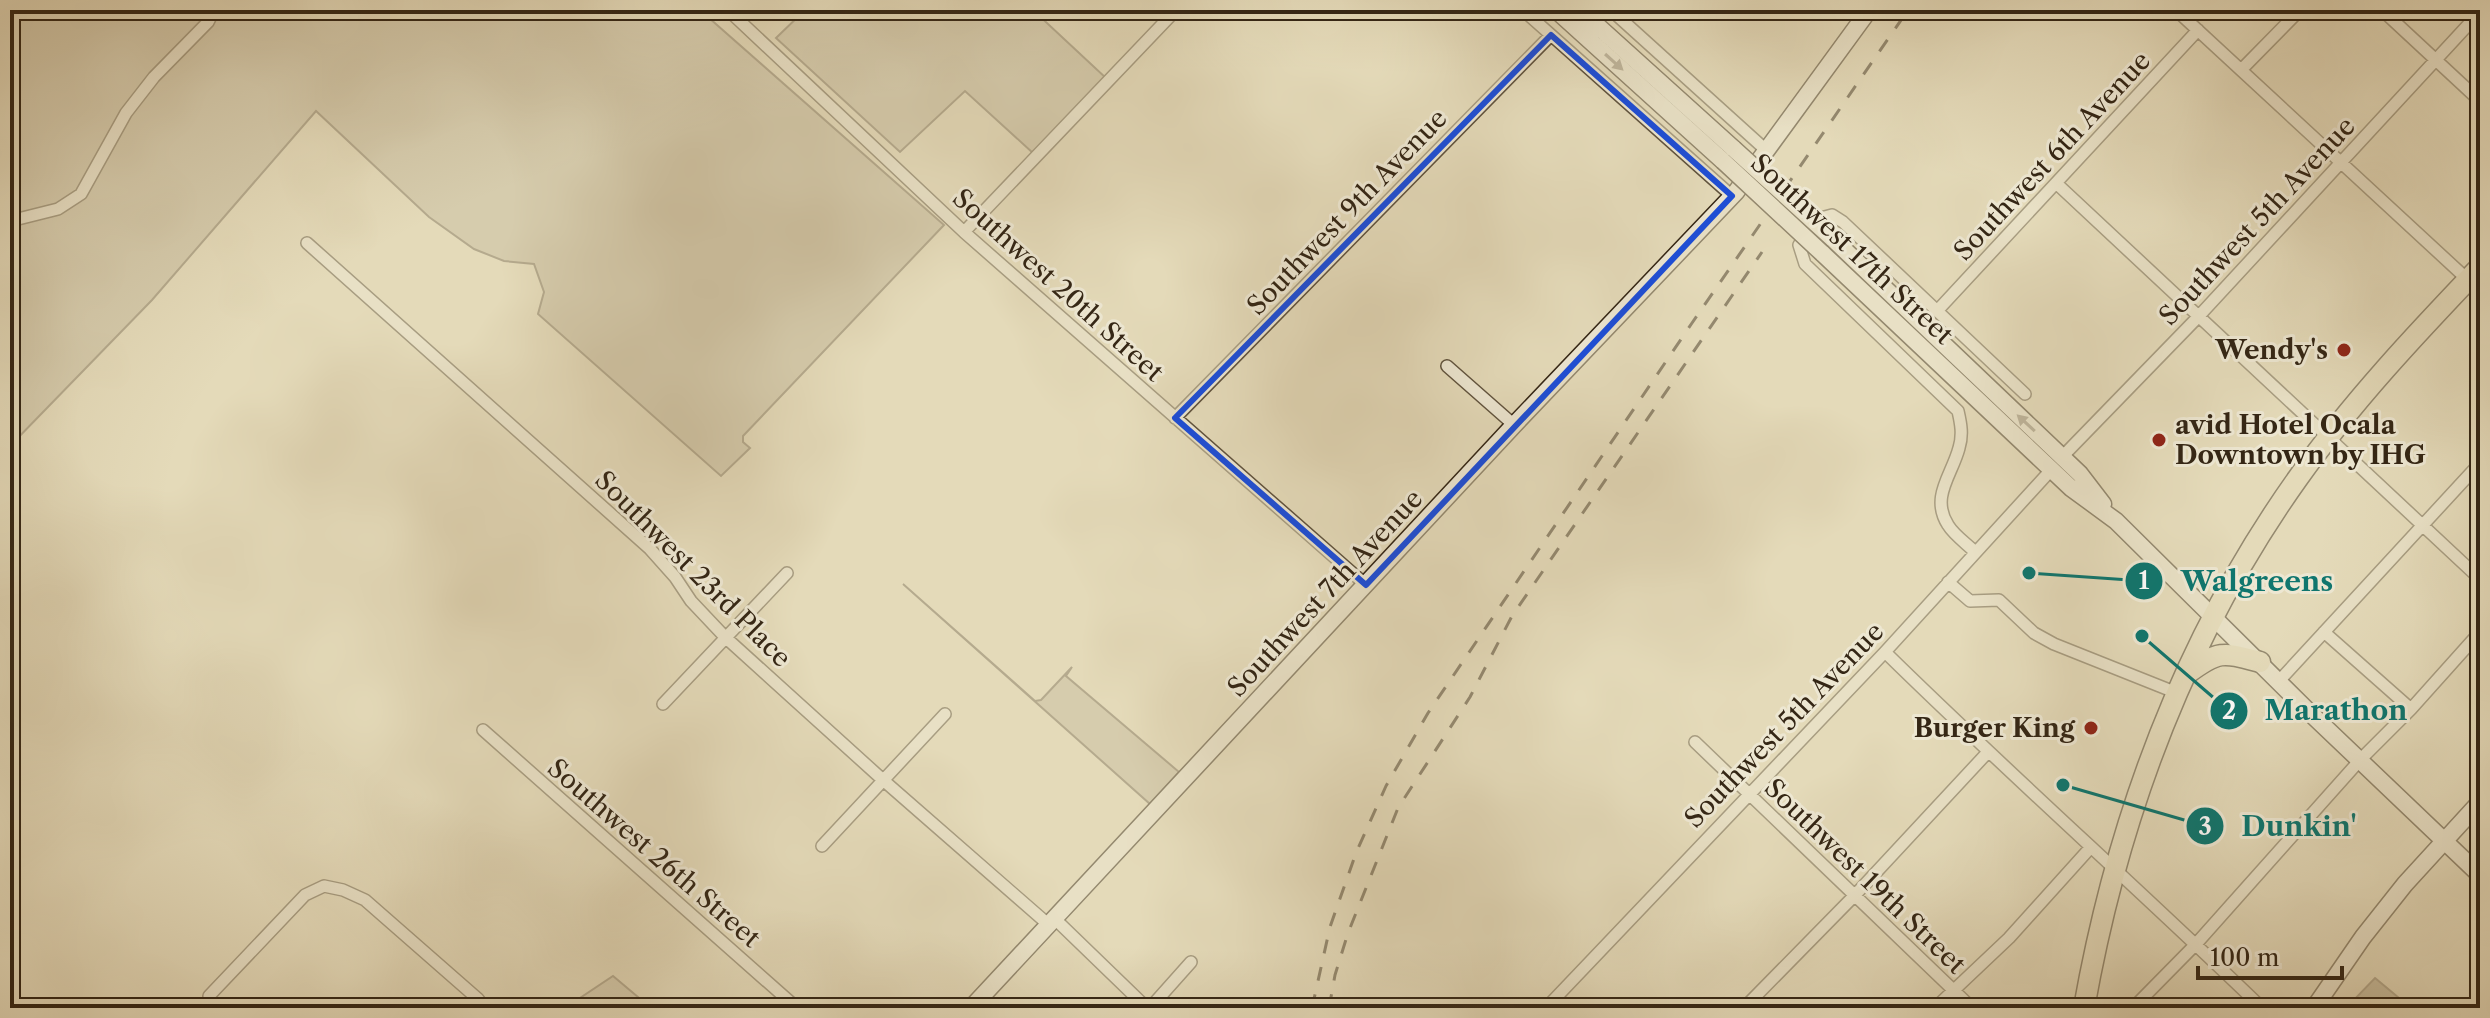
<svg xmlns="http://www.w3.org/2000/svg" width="2490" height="1018" viewBox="0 0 2490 1018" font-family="'Libre Caslon Text',serif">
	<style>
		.green { fill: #c6bb9d; stroke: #7d7059; stroke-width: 2 }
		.water { fill: #a89d81; stroke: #7a6d56; stroke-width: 2 }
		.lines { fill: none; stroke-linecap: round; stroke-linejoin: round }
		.street-casing { stroke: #60533e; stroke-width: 14 }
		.secondary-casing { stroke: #342615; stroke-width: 19 }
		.highway-casing { stroke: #342615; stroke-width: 23 }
		.street { stroke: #ede7d2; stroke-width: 11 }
		.secondary { stroke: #ede7d2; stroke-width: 16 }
		.highway { stroke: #e4dab9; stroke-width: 20 }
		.rail { stroke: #342615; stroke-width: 3; stroke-dasharray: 14 14; stroke-linecap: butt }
		.secondary-bridge-casing { stroke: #342615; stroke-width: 19; stroke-linecap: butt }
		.secondary-bridge { stroke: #ede7d2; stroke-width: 16 }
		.oneway { fill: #908674 }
		.marked { fill: none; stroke: #1d4ed8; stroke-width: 6; stroke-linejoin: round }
		.poi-dot { fill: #8f2418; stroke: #ede7d2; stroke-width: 3 }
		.labels { text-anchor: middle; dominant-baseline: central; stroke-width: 6; stroke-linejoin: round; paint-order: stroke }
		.street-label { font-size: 26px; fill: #342615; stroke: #ede7d2 }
		.poi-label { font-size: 26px; font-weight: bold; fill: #342615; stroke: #ede7d2; text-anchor: end }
		.leader { fill: none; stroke: #0f766e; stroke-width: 3 }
		.callout-dot { fill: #0f766e; stroke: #ede7d2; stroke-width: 3 }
		.mark-label { font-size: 24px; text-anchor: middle; font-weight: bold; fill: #fff }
		.callout-label { font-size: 28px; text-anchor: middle; font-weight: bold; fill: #0f766e; stroke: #ede7d2; stroke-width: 6; stroke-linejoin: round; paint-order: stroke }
	</style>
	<rect width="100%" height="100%" fill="#e4dab9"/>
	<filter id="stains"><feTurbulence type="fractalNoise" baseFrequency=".0025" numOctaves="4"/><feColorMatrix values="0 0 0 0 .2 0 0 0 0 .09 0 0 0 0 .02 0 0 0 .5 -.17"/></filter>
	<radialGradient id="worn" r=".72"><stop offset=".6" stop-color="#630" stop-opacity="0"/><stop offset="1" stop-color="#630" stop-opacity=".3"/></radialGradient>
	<path class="green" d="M10,10H700L944,225L743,436V442L750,448L721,476L538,314L544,292L534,264L504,261L474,249L429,217L316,111L152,300L10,446Z
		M805,10H1033L1107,79L1033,153L965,91L900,152L776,38Z
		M903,584L1035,701L1041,700L1072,667L1066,676L1179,772L1150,804Z
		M613,976L651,1008H565Z"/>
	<path class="water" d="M2375,978L2411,1008H2351L2348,1006Z"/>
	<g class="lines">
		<defs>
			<path id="street" d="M728,10L964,232L1366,585
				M1523,10L1732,196
				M1611,10L1767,151
				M2176,10L2480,291
				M2382,10L2480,101
				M2241,70L2300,10
				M2056,183L2480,579
				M10,221L58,209L81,194L126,113L154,77L208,22L214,10
				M964,232L1176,10
				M307,243L650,549L675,577L691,601L725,637L883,780L1049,925
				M1937,311L2198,30
				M1447,366L1514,425
				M1175,418L1551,35
				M2062,457L2198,317L2480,12
				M1975,552C1967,544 1954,535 1948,525C1930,497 1952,475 1959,448C1963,435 1961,424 1958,411L1805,264L1799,245L1817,219L1832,215L1843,222L2025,394
				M1948,582L1970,601L1999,600L2034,633L2054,644L2177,693
				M2324,632L2411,709
				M1885,652C2008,773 2138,888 2262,1008
				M2279,681L2480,463
				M663,704L787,573
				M483,730L797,1008
				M1695,742L1972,1008
				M822,846L945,714
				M1055,919L1147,1008
				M209,996L305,895L324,886L343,890L365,900L478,999L485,1008
				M1150,1008L1191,962
				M1546,1008L1885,652L2051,470
				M1744,1008L1855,895L1988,752
				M1935,1008L2009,938L2091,847
				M2133,1008L2196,944L2360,760L2411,709L2480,632"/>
			<path id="secondary" d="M1556,10L1723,161
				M1580,10L1734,149
				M1832,238L2080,474L2103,504
				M1822,253L2071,488L2116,521L2308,711L2480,875
				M971,1008L1514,425L1736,192L1869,10
				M2314,1008L2363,937L2405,884L2480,802"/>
			<path id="highway" d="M2188,673C2219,650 2223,652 2260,662
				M2084,1008C2118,816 2184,638 2298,478C2352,402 2416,334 2480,267"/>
		</defs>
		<use href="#street" class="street-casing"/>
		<use href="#secondary" class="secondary-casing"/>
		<use href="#highway" class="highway-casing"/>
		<use href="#street" class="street"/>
		<use href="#secondary" class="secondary"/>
		<use href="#highway" class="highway"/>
		<path class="rail" d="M1312,1008L1330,927L1356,853L1386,786L1428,713L1692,323L1908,10
			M1329,1008L1335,975L1348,933L1398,808L1470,697L1512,616L1762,252"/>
		<defs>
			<path id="secondary-bridge" d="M1734,149L1832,238
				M1723,161L1822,253"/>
		</defs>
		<use href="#secondary-bridge" class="secondary-bridge-casing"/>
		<use href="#secondary-bridge" class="secondary-bridge"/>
	</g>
	<defs><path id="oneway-solid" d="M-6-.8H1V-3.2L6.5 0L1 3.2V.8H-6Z" transform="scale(2)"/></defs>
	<g class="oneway">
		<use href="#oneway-solid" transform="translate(1614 62) rotate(42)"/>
		<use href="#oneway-solid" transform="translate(2026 423) rotate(-137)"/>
	</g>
	<path d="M0 0H2490V1018H0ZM1551,35L1732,196L1366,585L1175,418Z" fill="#e4dab9" fill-opacity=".55" fill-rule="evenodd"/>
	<path class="marked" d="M1551,35L1732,196L1366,585L1175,418Z"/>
	<g class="poi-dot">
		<circle cx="2344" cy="350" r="8"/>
		<circle cx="2159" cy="440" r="8"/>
		<circle cx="2091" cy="728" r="8"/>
	</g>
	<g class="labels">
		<g class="street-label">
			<text transform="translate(2052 156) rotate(-47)">Southwest 6th Avenue</text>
			<text transform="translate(1347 212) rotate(-46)">Southwest 9th Avenue</text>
			<text transform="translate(2257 221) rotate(-47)">Southwest 5th Avenue</text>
			<text transform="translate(1852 249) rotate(43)">Southwest 17th Street</text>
			<text transform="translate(1058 285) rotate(42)">Southwest 20th Street</text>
			<text transform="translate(693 569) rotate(45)">Southwest 23rd Place</text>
			<text transform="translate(1325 593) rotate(-47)">Southwest 7th Avenue</text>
			<text transform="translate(1784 725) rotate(-46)">Southwest 5th Avenue</text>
			<text transform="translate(654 853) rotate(41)">Southwest 26th Street</text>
			<text transform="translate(1865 876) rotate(44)">Southwest 19th Street</text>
		</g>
		<g class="poi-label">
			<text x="2328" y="350">Wendy's</text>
			<text x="2175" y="425" text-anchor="start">avid Hotel Ocala<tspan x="2175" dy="30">Downtown by IHG</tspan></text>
			<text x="2075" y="728">Burger King</text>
		</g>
	</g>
	<path class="leader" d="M2029 573L2144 581M2142 636L2229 711M2063 785L2205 826"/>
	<g class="callout-dot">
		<circle cx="2029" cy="573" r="8"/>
		<circle cx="2142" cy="636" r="8"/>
		<circle cx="2063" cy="785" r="8"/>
		<circle cx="2144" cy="581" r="20"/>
		<circle cx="2229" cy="711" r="20"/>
		<circle cx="2205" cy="826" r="20"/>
	</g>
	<g class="mark-label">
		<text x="2144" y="589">1</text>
		<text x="2229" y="719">2</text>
		<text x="2205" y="835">3</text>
	</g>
	<g class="callout-label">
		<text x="2257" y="591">Walgreens</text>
		<text x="2336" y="720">Marathon</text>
		<text x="2299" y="836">Dunkin'</text>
	</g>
	<rect width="2490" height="1018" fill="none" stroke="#e4dab9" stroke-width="40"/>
	<rect x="12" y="12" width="2466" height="994" fill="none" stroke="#342615" stroke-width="4"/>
	<rect x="20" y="20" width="2450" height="978" fill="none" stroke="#342615" stroke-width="2"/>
	<path d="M2198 966v12h144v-12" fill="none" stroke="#342615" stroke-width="4"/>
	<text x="2210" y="966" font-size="24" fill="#342615" stroke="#ede7d2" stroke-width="6" paint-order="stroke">100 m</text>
	<rect width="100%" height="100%" filter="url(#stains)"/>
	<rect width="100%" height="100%" fill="url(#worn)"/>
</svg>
